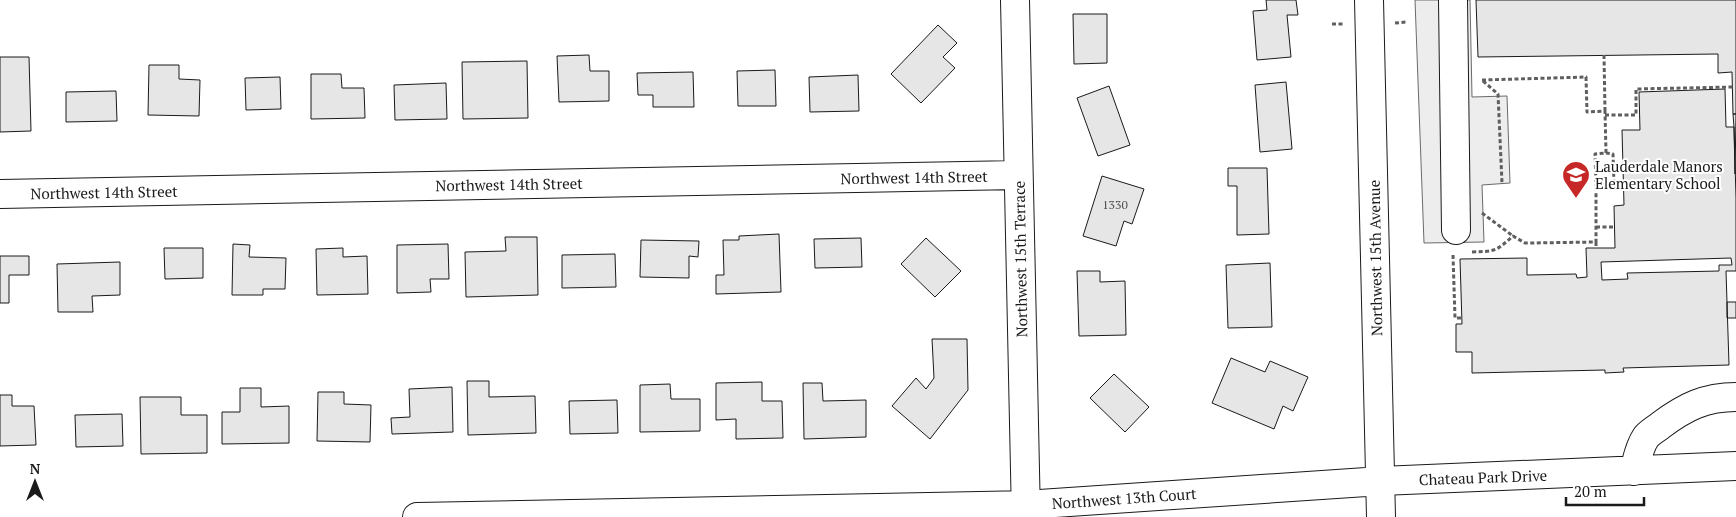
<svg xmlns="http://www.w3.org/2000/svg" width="1736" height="517" viewBox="0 0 1736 517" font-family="'PT Serif',serif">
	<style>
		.parking { fill: #ededed; stroke: #6a6a6a }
		.building { fill: #e6e6e6; stroke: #1a1a1a; fill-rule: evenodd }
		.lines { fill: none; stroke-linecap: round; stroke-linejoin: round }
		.minor-casing { stroke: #1a1a1a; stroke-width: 30 }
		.path { stroke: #5f5f5f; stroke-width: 3; stroke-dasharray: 4 2.5; stroke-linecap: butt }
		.minor { stroke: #fff; stroke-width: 28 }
		.labels { text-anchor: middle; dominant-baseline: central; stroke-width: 4; stroke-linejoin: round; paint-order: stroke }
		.number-label { font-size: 12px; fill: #4d4d4d }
		.poi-label { font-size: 15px; fill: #1a1a1a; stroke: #fff; text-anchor: start }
		.street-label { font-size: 15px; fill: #1a1a1a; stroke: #fff }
	</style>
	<rect width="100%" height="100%" fill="#fff"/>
	<path class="parking" d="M1415,0H1470L1472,97L1507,96L1510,183L1482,185L1484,242L1424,243Z"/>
	<path class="building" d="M1266,0H1296L1298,15H1287L1291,57L1257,60L1253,11L1267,10Z
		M1476,0H1736V114H1733L1732,72L1718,73V54L1478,57Z
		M1073,14H1107V63L1074,64Z
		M938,25L957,43L943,57L955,68L921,103L891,74Z
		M589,55L590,71H609V101L559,102L557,56Z
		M0,57H29L31,131L0,132Z
		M527,61L528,118L463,119L462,62Z
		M149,65H179V79L200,80L199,116L148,115Z
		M775,70L776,106H738L737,71Z
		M693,72L694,107H653V95H638L637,73Z
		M311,74H341L342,88H364L365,118L311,119Z
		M858,75L859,111L810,112L809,77Z
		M280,77L281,109L246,110L245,78Z
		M1286,82L1292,149L1260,152L1255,85Z
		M446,83L447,119L395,120L394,85Z
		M1109,86L1130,145L1098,156L1077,98Z
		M1725,89L1726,127H1734L1736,198V271H1726L1729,365L1623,368L1624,372L1605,373V370L1472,373V352H1456V324H1462L1460,259L1527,258V275L1576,274L1577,278L1587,277L1586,248H1615L1614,206L1624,205L1622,130H1640L1639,92ZM1731,258L1732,265H1719V271L1627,273L1628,279L1602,280L1601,262Z
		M116,91L117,121L66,122V92Z
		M1733,114H1736L1735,174L1734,127Z
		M1228,168H1267L1269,234L1237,235V186H1228Z
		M1102,176L1144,189L1132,224L1124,221L1116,246L1083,236Z
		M779,234L781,292L716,294V275H724L723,240H739V236Z
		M505,237H537L538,295L466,297L465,252L506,251Z
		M861,238L862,267L815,268L814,239Z
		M926,238L961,271L935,297L901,264Z
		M641,240L699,241L698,257L689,256V278L640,277Z
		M233,244L250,245L249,257L286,258L285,289H263V295H232Z
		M448,244L449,279H430L431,292L397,293V245Z
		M164,248H203V278L165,279Z
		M343,248V257L367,256L368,294L317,295L316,249Z
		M615,254L616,287L562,288V255Z
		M0,256H29V275H9V303H0Z
		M120,262V295L92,296L93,312H58L57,264Z
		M1270,263L1272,327L1228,328L1226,265Z
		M1077,271H1100V282L1125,281L1126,335L1079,336Z
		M1727,302H1736V318H1727Z
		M932,339H967L968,390L930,439L892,406L916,378L926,389L934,378Z
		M1231,358L1265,372L1270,361L1308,377L1293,411L1283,406L1274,429L1212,403Z
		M1114,374L1149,407L1125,432L1090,398Z
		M467,381H489V397L535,396L536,433L468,435Z
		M762,382V401H782L783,438L736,439V419L716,420V383Z
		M803,383H822L823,401L866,400V437L804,439Z
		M670,384L671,399H700V431L640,432V385Z
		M452,387L453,432L392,434L391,418L410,417L409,389Z
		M240,388H261V407L289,406V443L222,444V412H240Z
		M318,392H344V404L371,405L370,442L317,441Z
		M0,395H12V406H34L36,445L0,446Z
		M140,397H181V415H207V453L141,454Z
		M617,400L618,433L570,434L569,401Z
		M122,414L123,446L76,447L75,415Z"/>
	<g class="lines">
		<defs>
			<path id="minor" d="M1015,0L1026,517
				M1369,0L1381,517
				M1453,0L1456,230
				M0,194L1018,175
				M1634,471C1637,460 1639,447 1646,437C1649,433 1656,429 1661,425C1685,407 1705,397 1736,397
				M417,517L1025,505L1381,481L1736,466"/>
		</defs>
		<use href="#minor" class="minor-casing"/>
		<path class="path" d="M1395,23L1406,22
			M1332,24H1344
			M1604,55L1605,111
			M1482,80L1586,77L1587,112L1605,111L1606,153L1595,154L1596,185L1614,184L1613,154L1606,153
			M1483,81L1498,94L1502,183
			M1605,115H1636V89L1733,87
			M1482,213L1513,236
			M1596,227H1614
			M1596,242V248
			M1472,252C1496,251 1495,252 1513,236L1525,243H1529L1596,242V185
			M1453,255L1455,318H1462"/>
		<use href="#minor" class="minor"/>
	</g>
	<defs>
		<symbol id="school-pin" viewBox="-11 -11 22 30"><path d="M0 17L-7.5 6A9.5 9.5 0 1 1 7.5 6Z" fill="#c62828" stroke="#fff"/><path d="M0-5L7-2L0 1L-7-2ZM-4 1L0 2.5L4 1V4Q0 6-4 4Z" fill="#fff"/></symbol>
	</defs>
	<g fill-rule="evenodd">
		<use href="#school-pin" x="1560" y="159" width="32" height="43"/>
	</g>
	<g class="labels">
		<g class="number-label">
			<text x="1115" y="204">1330</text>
		</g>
		<g class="poi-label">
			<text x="1595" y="166">Lauderdale Manors<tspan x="1595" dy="17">Elementary School</tspan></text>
		</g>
		<g class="street-label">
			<text transform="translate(914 177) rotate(-1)">Northwest 14th Street</text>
			<text transform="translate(509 184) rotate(-1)">Northwest 14th Street</text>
			<text transform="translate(104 192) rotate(-1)">Northwest 14th Street</text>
			<text transform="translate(1375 258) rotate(-91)">Northwest 15th Avenue</text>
			<text transform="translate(1020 259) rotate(-91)">Northwest 15th Terrace</text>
			<text transform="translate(1483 477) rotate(-2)">Chateau Park Drive</text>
			<text transform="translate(1124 498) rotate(-4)">Northwest 13th Court</text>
		</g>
	</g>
	<g transform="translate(35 482)" stroke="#ffffff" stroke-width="4" paint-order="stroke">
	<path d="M0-4L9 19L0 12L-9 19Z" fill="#1a1a1a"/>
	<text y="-8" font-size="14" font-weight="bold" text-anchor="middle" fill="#1a1a1a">N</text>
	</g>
	<path d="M1566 497v8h78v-8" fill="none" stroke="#1a1a1a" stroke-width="2.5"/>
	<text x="1574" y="497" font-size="15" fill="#1a1a1a" stroke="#ffffff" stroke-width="4" paint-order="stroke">20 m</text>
</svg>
